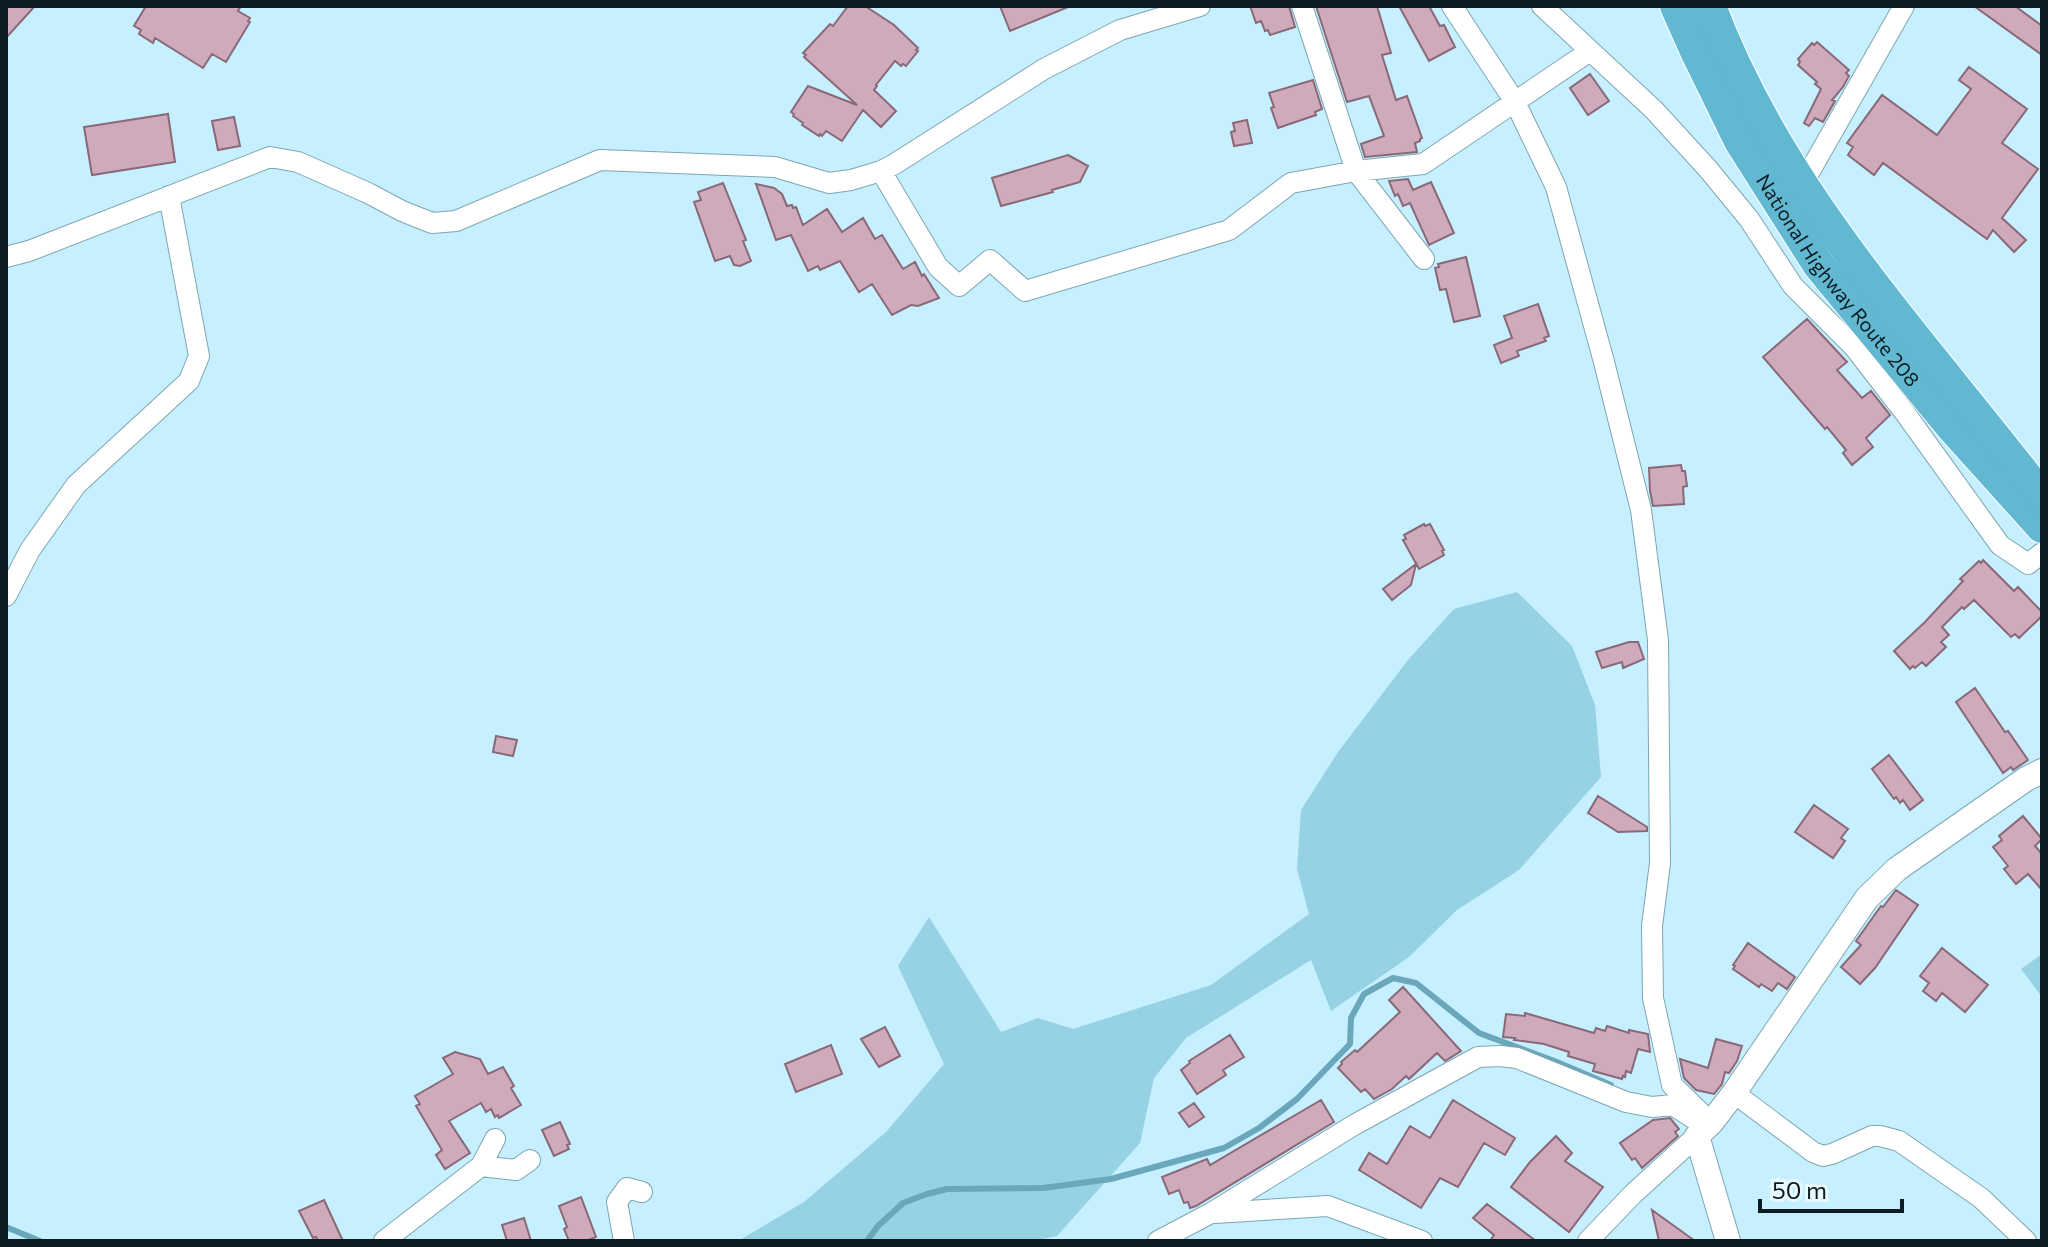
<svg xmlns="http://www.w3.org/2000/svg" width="2048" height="1247" viewBox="0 0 2048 1247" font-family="Commissioner,sans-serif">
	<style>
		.green { fill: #96d1e4 }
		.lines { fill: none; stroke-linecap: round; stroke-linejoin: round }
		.stream { stroke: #6aa7bb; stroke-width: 6 }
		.building { fill: #ceaabb; stroke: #896878; stroke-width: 2 }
		.minor-casing { stroke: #7da6b3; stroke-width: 22 }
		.tertiary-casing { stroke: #7da6b3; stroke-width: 26 }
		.trunk-casing { stroke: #fff; stroke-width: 34 }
		.minor { stroke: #fff; stroke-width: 20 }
		.tertiary { stroke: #fff; stroke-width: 24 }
		.trunk { stroke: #62b8d0; stroke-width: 32 }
		.labels { text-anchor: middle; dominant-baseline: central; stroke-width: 7; stroke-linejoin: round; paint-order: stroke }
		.street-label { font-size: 20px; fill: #0c1c22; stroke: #e8f9fe }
	</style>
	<rect width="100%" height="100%" fill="#c6f0ff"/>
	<path class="green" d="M1517,592L1572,646L1595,705L1601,777L1519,870L1457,910L1409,957L1331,1011L1311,960L1186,1038L1154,1078L1140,1143L1057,1236L1033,1241H738L804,1202L886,1132L944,1064L898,966L929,917L1001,1032L1038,1018L1073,1029L1211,985L1309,914L1297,869L1301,810L1338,752L1408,660L1454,609Z
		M2042,954V997L2021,969Z"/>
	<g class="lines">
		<path class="stream" d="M6,1227L40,1241
			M867,1241L878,1226L903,1203L927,1194L947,1189L1043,1188L1111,1179L1224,1148L1259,1128L1297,1099L1350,1044L1351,1018L1364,994L1393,978L1416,983L1479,1033L1557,1062L1611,1085"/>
	</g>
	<path class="building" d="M6,6H35L6,38Z
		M146,6H241L238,11L250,18L248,21L250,22L226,62L212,54L203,68L155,38L153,43L139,34L141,30L134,26Z
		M848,6H865L894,25L918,48L916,50L918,51L906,66L903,64L901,66L895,61L876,85L877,86L874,90L896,111L881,127L863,110L842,141L826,131L822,136L820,134L819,136L802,125L803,123L793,116L794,114L791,112L808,86L857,105L804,57L806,55L803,53L830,24L833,26Z
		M1000,6H1068V7L1010,31Z
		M1250,6H1289L1295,27L1270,35L1268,30L1265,31L1261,21L1256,23Z
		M1316,6H1377L1391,53L1382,55L1396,100L1407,96L1422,138L1420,139V141L1415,143L1417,152L1365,157L1361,144L1384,136L1369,96L1347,102Z
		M1399,6H1429L1440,26L1444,25L1455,47L1429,61Z
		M1974,6H2015L2042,26V55Z
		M1817,42L1849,70L1846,73L1849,76L1843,87L1832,100L1835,101L1823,122L1815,118L1809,126L1804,123L1821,89L1815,84L1817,82L1798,65L1800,62L1798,59L1812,43L1814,45Z
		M1969,67L2027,109L2002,143L2038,169L2002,218L2026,240L2014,252L1993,230L1987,239L1883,163L1874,175L1848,155L1853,147L1847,143L1882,95L1937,135L1971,89L1959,80Z
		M1590,74L1609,101L1588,115L1570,88Z
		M1313,80L1322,109L1315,112L1316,115L1278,128L1271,108L1274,107L1269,93Z
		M168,114L175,162L92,175L84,127Z
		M234,117L240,146L218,150L212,121Z
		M1247,120L1252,143L1234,146L1231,132L1235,131L1233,123Z
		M1068,155L1088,166L1080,182L1052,190L1053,192L1001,206L992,178Z
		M1408,179L1413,190L1431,182L1454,233L1429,245L1410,203L1403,206L1398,194L1395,196L1389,181Z
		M723,183L746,240L743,241L751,261L740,266L734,265L730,256L715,261L694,202L701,200L698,192Z
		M756,184L774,188L782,194L787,206L792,205L793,208L796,207L803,225L827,209L842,232L863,218L875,239L882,235L903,269L915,262L922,276L924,274L939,298L918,306L911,305L892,315L872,284L859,292L840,261L820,270L818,266L808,271L791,235L776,240Z
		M1466,257L1480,316L1454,322L1446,289L1440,290L1435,268L1439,267L1438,264Z
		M1538,304L1549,336L1544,338L1546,341L1517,351L1519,356L1501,363L1494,345L1512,338L1504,316Z
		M1807,319L1847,362L1837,370L1862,398L1871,391L1890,415L1866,438L1873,447L1852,465L1843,453L1846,450L1827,427L1825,429L1763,357Z
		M1681,465L1682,471H1685L1687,486L1683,487L1684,504L1653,506L1650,491L1649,468Z
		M1424,524L1425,526L1430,524L1444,550L1442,551L1444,555L1419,569L1403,540L1406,539L1404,535Z
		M1983,560L2014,591L2018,587L2042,612V616L2019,638L2015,634L2011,637L1974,600L1964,609L1962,607L1942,627L1949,635L1941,642L1946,647L1926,666L1922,662L1915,668L1913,666L1910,669L1894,651L1925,622L1950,595L1963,581L1960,579L1979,561L1981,563Z
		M1416,564L1411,585L1392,600L1383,589Z
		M1629,642H1638L1644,659L1623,668L1622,662L1602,668L1596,652Z
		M1975,688L2005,732L2008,731L2028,760L2013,770L2011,767L2003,773L1956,702Z
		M496,736L517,740L513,756L493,752Z
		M1889,755L1923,800L1910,810L1903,800L1900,803L1896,797L1894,799L1872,769Z
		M1598,796L1647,827V831L1618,832L1588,813Z
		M1814,805L1848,829L1841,838L1845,841L1833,858L1795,832Z
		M2023,816L2042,839L2035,846L2042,854V890L2028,874L2016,884L2004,869L2008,866L1993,847L2002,840L1999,836Z
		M1896,890L1918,905L1875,968L1860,984L1841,967L1861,945L1856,941L1881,906L1883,907Z
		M1748,943L1795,977L1787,989L1778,983L1772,991L1761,984L1759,987L1733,969L1735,966L1733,965Z
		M1942,948L1988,985L1965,1012L1942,993L1936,1001L1923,991L1929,983L1920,976Z
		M1403,987L1461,1051L1445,1061L1437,1053L1409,1079L1406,1076L1392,1089L1374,1099L1365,1089L1361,1092L1338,1068L1342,1064L1341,1062L1355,1050L1357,1052L1400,1012L1389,1000Z
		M1525,1013L1594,1033L1596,1028L1605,1031L1607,1026L1629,1033V1030L1648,1034L1650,1052L1638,1049L1631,1073L1626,1071L1625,1077L1623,1076L1622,1079L1593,1071L1595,1064L1568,1056L1569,1052L1544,1044L1514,1040L1515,1038L1503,1037L1506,1014L1525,1016Z
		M885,1027L900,1056L879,1067L861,1039Z
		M1230,1035L1244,1057L1223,1070L1226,1075L1197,1094L1181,1070L1190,1063L1189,1061Z
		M1716,1039L1742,1046L1737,1061L1729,1073L1725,1072L1722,1084L1714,1094L1696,1090L1684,1078L1680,1059L1708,1068Z
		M831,1045L842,1074L796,1092L785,1064Z
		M455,1052L480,1059L488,1074L503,1067L514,1086L511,1088L521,1105L499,1118L498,1115L495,1117L491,1109L486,1112L481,1103L449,1121L470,1153L445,1169L436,1155L442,1150L416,1106L420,1104L415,1096L453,1074L443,1058Z
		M1321,1100L1334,1122L1196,1206L1190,1208L1188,1202L1184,1203L1179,1190L1169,1194L1162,1177L1207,1159L1210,1165Z
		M1453,1100L1515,1138L1505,1155L1484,1143L1458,1187L1440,1178L1421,1208L1359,1170L1369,1153L1387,1164L1410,1126L1430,1138Z
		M1194,1103L1204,1117L1189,1127L1179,1113Z
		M1670,1118L1679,1129L1675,1132L1678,1136L1642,1168L1635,1158L1632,1160L1620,1143L1653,1120Z
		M560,1122L570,1144L567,1145L569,1149L554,1156L542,1130Z
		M1556,1136L1572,1153L1565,1161L1603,1187L1569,1232L1511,1187L1530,1162Z
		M581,1197L596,1237L586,1241H569L564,1229L567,1227L559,1206Z
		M324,1200L343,1241H318L316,1237L313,1238L299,1211Z
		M1487,1204L1536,1241H1490L1494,1235L1473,1218Z
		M1652,1210L1695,1241H1659Z
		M524,1218L531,1241H507L502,1225Z"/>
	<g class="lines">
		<defs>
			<path id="minor" d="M1452,6L1515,102L1556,187L1604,362L1641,510L1658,640L1660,863L1652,926L1653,998L1672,1085L1711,1123
				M1542,6L1654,110L1708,169L1749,219L1793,286L1854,347L1905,413L2000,545L2028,564L2042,553
				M881,171L938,267L959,286L990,260L1025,291L1229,230L1291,183L1356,171L1302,6
				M1356,171L1423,164L1590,51
				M1356,171L1424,259
				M1802,185L1904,6
				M6,257L29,251L270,157L298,162L368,193L402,211L432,223L456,221L600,160L775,167L829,183L851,180L881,171L893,165L1044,69L1120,30L1200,6
				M6,596L30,550L76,485L189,381L199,356L169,196
				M1734,1093L1813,1152L1823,1156L1832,1154L1872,1136H1880L1899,1141L1981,1198L2026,1241
				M481,1166L495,1139
				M1215,1213L1328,1206L1422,1241
				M384,1241L481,1166L516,1170L530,1160
				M624,1241L617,1202L627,1188L642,1192
				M1158,1241L1211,1213L1354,1125L1478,1057L1500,1056L1517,1058L1626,1102L1652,1107L1673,1105L1693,1118
				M1588,1241L1633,1194L1700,1133"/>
			<path id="tertiary" d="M1728,1241L1697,1136L1711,1123L1734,1093L1867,898L1897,869L2026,779L2042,771"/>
			<g id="trunk">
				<path id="s1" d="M1676,6L1696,51L1740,141L1818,264L1952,427L2042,527"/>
				<path d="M1710,6C1780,194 1922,340 2042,497"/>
			</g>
		</defs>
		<use href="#minor" class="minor-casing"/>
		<use href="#tertiary" class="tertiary-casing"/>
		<use href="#trunk" class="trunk-casing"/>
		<use href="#minor" class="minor"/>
		<use href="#tertiary" class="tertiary"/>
		<use href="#trunk" class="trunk"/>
	</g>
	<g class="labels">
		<g class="street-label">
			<text stroke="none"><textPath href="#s1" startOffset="320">National Highway Route 208</textPath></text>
		</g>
	</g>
	<rect width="2048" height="1247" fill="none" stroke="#0c1c22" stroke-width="16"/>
	<path d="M1760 1199v12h142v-12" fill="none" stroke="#0c1c22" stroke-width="4"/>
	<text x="1772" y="1199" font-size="24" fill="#0c1c22" stroke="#e8f9fe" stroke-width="6" paint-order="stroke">50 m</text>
</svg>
